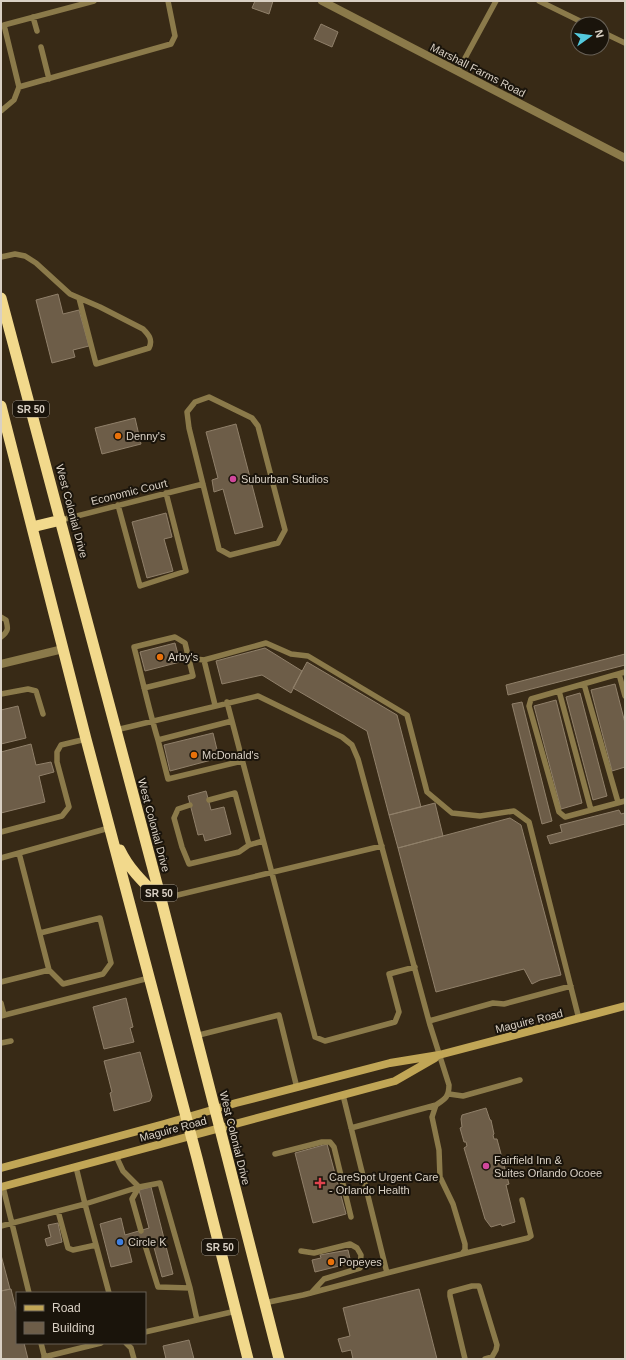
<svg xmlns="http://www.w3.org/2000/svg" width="626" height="1360" viewBox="0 0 626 1360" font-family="Helvetica,sans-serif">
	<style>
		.building { fill: #6d5d48; stroke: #90806a }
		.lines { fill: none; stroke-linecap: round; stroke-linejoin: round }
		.service { stroke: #8b7a4a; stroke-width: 5.5 }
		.minor { stroke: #8b7a4a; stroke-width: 8 }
		.tertiary { stroke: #8b7a4a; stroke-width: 8 }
		.secondary { stroke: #c1a656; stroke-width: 8 }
		.trunk { stroke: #f2d98c; stroke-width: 11 }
		.food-dot { fill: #e8710a; stroke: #1a140b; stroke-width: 1.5 }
		.hotel-dot { fill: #d1479c; stroke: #1a140b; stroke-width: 1.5 }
		.health-dot { fill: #e0444e; stroke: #1a140b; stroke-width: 1.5 }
		.shop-dot { fill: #3f7fe0; stroke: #1a140b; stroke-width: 1.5 }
		.labels { text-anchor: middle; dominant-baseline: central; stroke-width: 4; stroke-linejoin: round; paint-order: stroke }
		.shield { fill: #1a140b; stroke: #a0988c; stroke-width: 1 }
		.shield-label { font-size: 10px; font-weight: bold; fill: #d9d0c4 }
		.street-label { font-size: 11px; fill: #d9d0c4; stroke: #1a140b }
		.poi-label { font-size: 11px; fill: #d9d0c4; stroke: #1a140b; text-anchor: start }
	</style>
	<rect width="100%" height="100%" fill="#382a16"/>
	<path class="building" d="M255,1H273L269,14L252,8Z
		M321,24L338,32L332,47L314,39Z
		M58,294L63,314L79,310L89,346L73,350L75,357L52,363L36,300Z
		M135,418L141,444L102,454L95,428Z
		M236,424L263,527L235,534L223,489L214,492L212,480L218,478L206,432Z
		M166,513L172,537L164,539L173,571L147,578L132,522Z
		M175,643L180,662L145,671L140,652Z
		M265,648L302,671L291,693L262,675L222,684L216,661Z
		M625,654V665L508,695L506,685Z
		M307,662L397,715L421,807L389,815L367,731L293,688Z
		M615,684L625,723V767L612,771L591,690Z
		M580,693L607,796L593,800L566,697Z
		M556,700L582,803L561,809L534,706Z
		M522,702L552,821L542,824L512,704Z
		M18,706L26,738L1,744V710Z
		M213,733L219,758L170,771L164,745Z
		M31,744L36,765L51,762L54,772L39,776L45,802L1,813V752Z
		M206,791L211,810L224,807L231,834L205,841L203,834L198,835L188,796Z
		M435,803L443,836L398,848L389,815Z
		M619,810L621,814L625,813V824L550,844L547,836L562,832L560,825Z
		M510,818L521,825L561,975L540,980L532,984L524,969L436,992L398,848Z
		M126,998L133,1027L130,1028L134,1042L104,1049L93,1007Z
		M140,1052L152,1096L150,1101L114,1111L110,1093L112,1092L104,1061Z
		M486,1108L490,1120H491L494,1134L493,1135L494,1139H497L509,1184L506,1185L515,1222L502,1226L501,1224L491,1227L485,1219L464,1148L467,1146L466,1142H464L460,1128L462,1127L461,1119L462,1115Z
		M327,1144L346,1214L313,1223L295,1153Z
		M151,1187L173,1274L162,1277L152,1240L128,1246L132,1262L111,1267L100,1224L121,1218L125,1235L149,1228L139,1190Z
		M58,1223L62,1242L47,1246L45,1239L51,1237L48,1225Z
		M348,1250L351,1263L315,1272L312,1260L321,1258L320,1255Z
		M1,1255L10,1289L1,1291Z
		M11,1289L17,1314V1343H24L28,1359H1V1291Z
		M419,1289L437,1359H353L351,1350L342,1352L338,1339L350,1336L343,1308Z
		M189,1340L194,1359H166L163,1346Z"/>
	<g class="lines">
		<path class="service" d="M539,1L586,24
			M33,17L37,31
			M602,32L625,43
			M41,47L49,79
			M458,71L496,1
			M19,87L4,25L94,1
			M1,111L14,100L19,87L171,44L175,36L168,1
			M1,257L15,254L25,256L36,263L70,294L100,307L143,329C149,335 153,340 149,348L96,364L79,298
			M209,397L252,418L258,426L285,530L278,543L230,555L219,549L189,428L187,412L195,402Z
			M118,505L140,586L186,571L166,493
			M61,520L203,484
			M1,617L6,620C8,628 9,631 1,637
			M188,658L204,660
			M625,672L531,699L529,706L559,812L565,817L625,801
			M619,674L625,696
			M584,684L618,802
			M144,688L193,676L185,643L175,637L134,647C142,678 149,710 158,740L232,721
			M559,691L591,810
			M1,694L28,689L36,691L43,714
			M227,702L315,1037L325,1041L395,1022L399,1012L389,974L415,967
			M215,705L204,660L266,643L291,654L308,656L407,715L427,792L452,813L480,816L514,811L529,822L579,1019
			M116,730L258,696L342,737L352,745L358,759L430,1025L449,1085C449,1097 445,1099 436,1105L432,1117L439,1150L440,1177L453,1204L465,1244V1250L462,1254L387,1273
			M158,740L168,779L242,761
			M190,805L178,809L174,818L182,847L189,864L239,852L249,845L235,793L209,800
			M1,832L62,816L69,807L57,762V752L61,745L86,739
			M249,845L263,841
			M19,853L109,828
			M1,858L19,853L49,970L1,982
			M161,899L382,846
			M40,933L100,918L111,963L103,974L63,984L49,970
			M1,1003L4,1015
			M1,1016L149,978
			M429,1021L493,1003L504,1004L571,986
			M195,1036L279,1015L297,1088
			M1,1043L11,1041
			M449,1094L463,1096L520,1080
			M351,1128L436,1105
			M275,1154L322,1142H330L334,1147L351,1217
			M116,1156L123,1171L139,1187
			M76,1167L85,1204L109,1293
			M3,1187L29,1293
			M139,1187L132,1199L141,1231
			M58,1211L68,1248L73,1250L96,1245
			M1,1226L85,1204L139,1187L160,1183L190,1288L197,1320
			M144,1242L158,1287L190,1288
			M301,1251L314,1253L350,1244L357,1248L361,1255L360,1268L324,1279L311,1293
			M462,1254L528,1238L531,1236L522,1200
			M264,1303L303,1295L387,1273L343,1095
			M145,1332L236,1311
			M41,1343L45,1359
			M126,1343L131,1348L134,1359
			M44,1357L101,1343
			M465,1359L450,1296V1292L472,1286H479L497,1345L496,1350L492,1357L485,1359"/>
		<path class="minor" d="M1,664L63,649"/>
		<path class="tertiary" d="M322,1L625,158"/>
		<path class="secondary" d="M1,1168L164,1124L236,1103L390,1063L439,1055L625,1006
			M1,1187L395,1081L435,1058"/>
		<path class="trunk" d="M1,298L161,899L279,1359
			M1,406L86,739L197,1158L248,1359
			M32,527L61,520
			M120,850C129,869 144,883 159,898"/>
	</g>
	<g class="food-dot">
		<circle cx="118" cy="436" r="4"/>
		<circle cx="160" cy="657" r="4"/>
		<circle cx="194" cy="755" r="4"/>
		<circle cx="331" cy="1262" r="4"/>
	</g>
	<g class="hotel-dot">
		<circle cx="233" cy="479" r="4"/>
		<circle cx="486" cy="1166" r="4"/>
	</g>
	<path class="health-dot" d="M318 1177h4v4h4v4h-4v4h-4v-4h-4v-4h4z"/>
	<circle class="shop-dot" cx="120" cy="1242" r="4"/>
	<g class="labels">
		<g class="shield">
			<rect x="13" y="401" width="36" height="16" rx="3"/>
			<rect x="141" y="885" width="36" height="16" rx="3"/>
			<rect x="202" y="1239" width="36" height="16" rx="3"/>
		</g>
		<g class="shield-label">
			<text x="31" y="409">SR 50</text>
			<text x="159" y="893">SR 50</text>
			<text x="220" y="1247">SR 50</text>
		</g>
		<g class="street-label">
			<text transform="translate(478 70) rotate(27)">Marshall Farms Road</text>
			<text transform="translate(129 492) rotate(-14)">Economic Court</text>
			<text transform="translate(72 511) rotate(75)">West Colonial Drive</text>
			<text transform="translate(154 825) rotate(75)">West Colonial Drive</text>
			<text transform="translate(529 1021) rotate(-14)">Maguire Road</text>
			<text transform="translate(173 1129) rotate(-15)">Maguire Road</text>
			<text transform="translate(235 1138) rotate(76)">West Colonial Drive</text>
		</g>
		<g class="poi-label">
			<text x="126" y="436">Denny's</text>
			<text x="241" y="479">Suburban Studios</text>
			<text x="168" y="657">Arby's</text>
			<text x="202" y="755">McDonald's</text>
			<text x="494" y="1160">Fairfield Inn &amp;<tspan x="494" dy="13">Suites Orlando Ocoee</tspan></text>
			<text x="329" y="1177">CareSpot Urgent Care<tspan x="329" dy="13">- Orlando Health</tspan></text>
			<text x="128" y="1242">Circle K</text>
			<text x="339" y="1262">Popeyes</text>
		</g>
	</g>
	<rect width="626" height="1360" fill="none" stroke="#d9d0c4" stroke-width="4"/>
	<rect x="16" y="1292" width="130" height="52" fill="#1a140b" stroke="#665f55"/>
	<rect x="24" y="1305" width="20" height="6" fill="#c1a656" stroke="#665f55"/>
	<text x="52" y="1312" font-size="12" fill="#d9d0c4">Road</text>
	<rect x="24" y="1322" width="20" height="12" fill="#6d5d48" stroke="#665f55"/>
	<text x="52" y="1332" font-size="12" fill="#d9d0c4">Building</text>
	<g transform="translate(590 36) rotate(76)"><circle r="19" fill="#1a140b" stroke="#665f55"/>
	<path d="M0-3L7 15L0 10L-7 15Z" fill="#54cade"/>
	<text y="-6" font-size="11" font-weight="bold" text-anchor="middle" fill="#d9d0c4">N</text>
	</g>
</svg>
